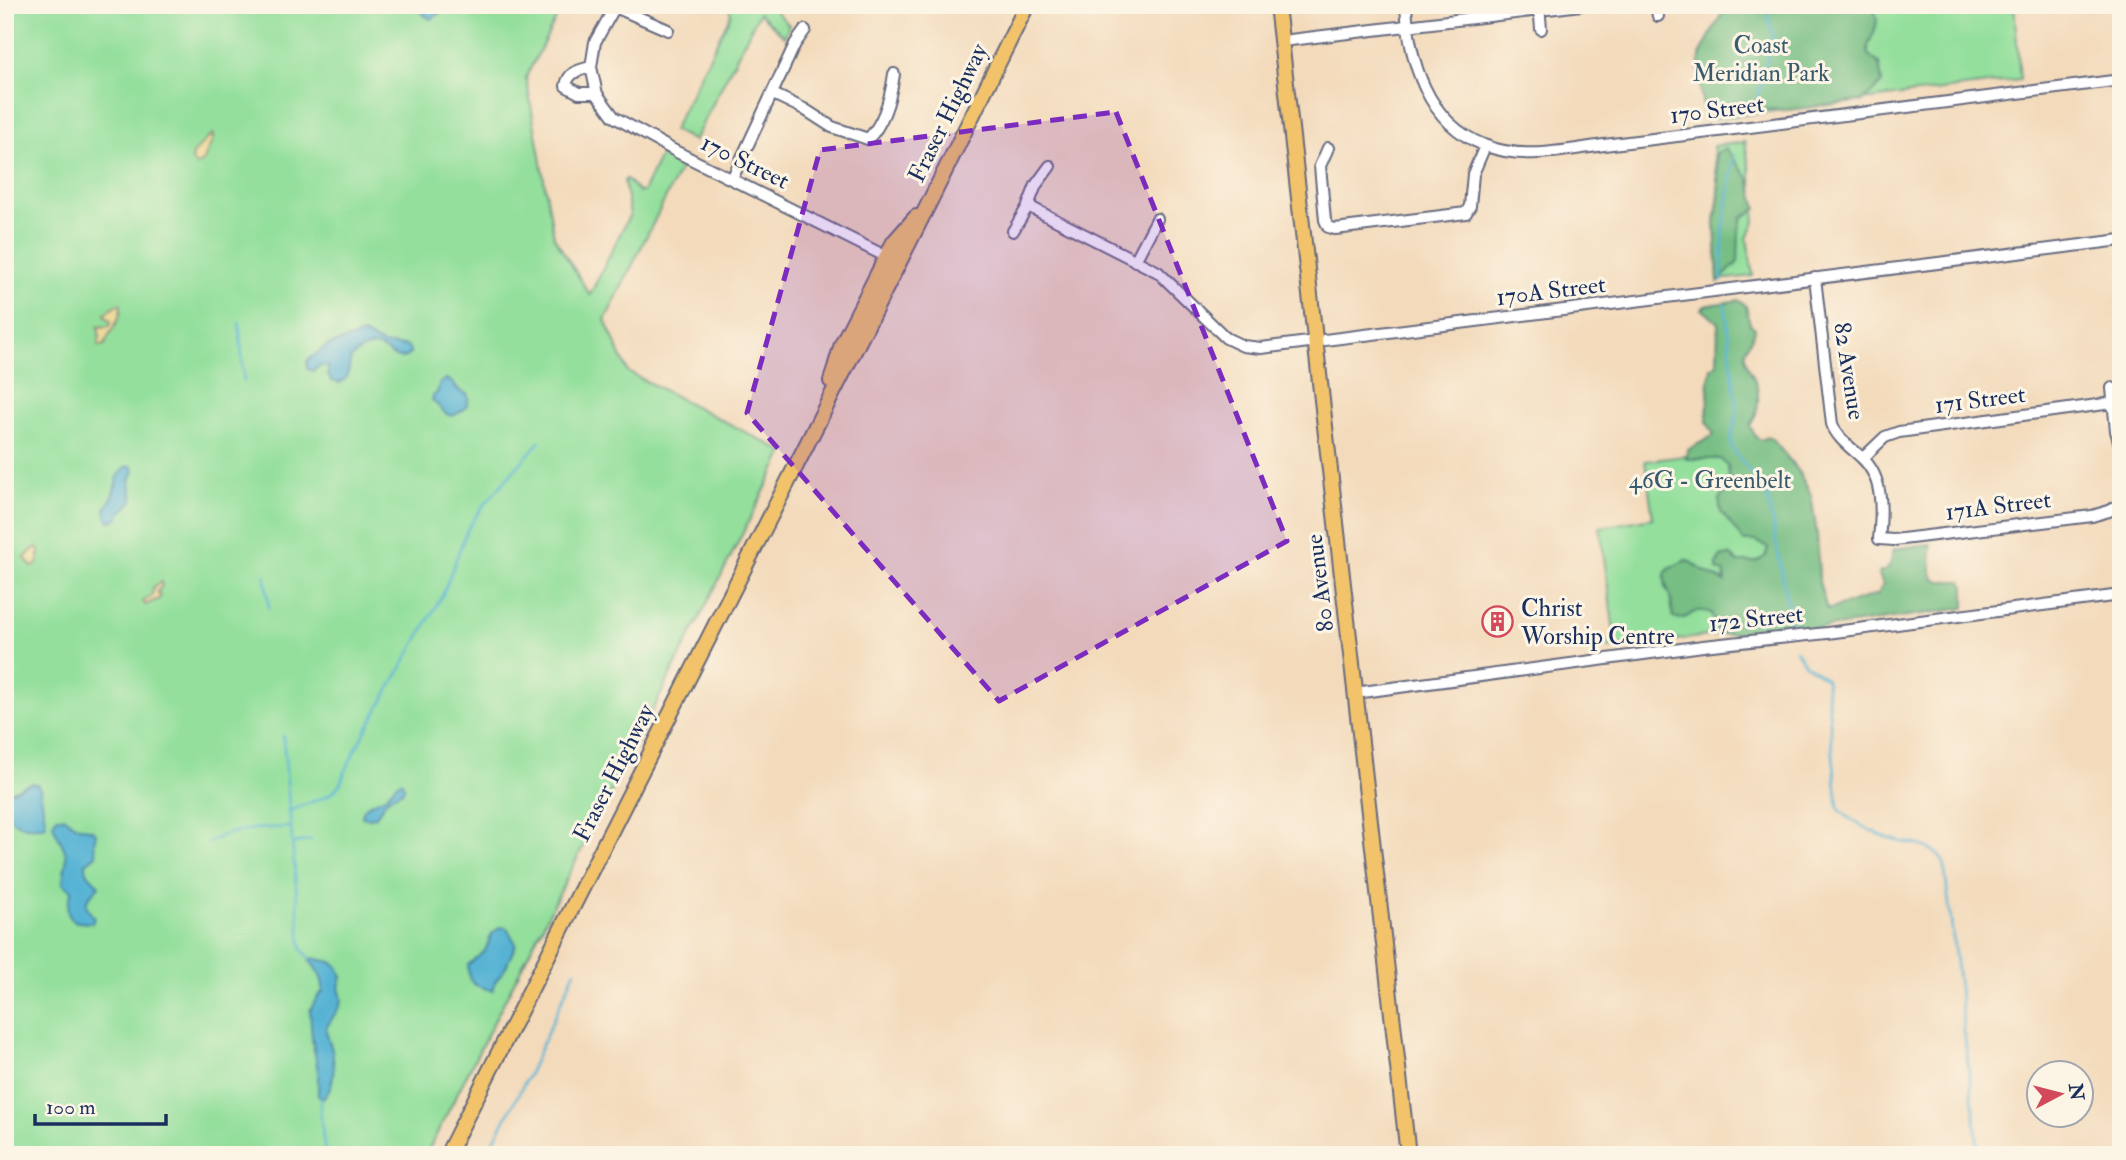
<svg xmlns="http://www.w3.org/2000/svg" width="2126" height="1160" viewBox="0 0 2126 1160" font-family="'IM FELL Double Pica',serif">
	<style>
		.green { fill: #93df9b; stroke: #57877c; stroke-width: 2 }
		.forest { fill: #76be83; stroke: #487670; stroke-width: 2 }
		.sand { fill: #eeda9e; stroke: #84847e; stroke-width: 2 }
		.water { fill: #56b3d4; stroke: #387199; stroke-width: 2 }
		.lines { fill: none; stroke-linecap: round; stroke-linejoin: round }
		.stream { stroke: #56b3d4; stroke-width: 2.5 }
		.minor-casing { stroke: #676b7f; stroke-width: 14 }
		.major-casing { stroke: #676b7f; stroke-width: 18 }
		.minor { stroke: #fff; stroke-width: 10 }
		.major { stroke: #f2c36a; stroke-width: 14 }
		.marked { fill: #7b2cbf; fill-opacity: 0.2; stroke: #7b2cbf; stroke-width: 5; stroke-dasharray: 14 9; stroke-linejoin: round }
		.labels { text-anchor: middle; dominant-baseline: central; stroke-width: 6; stroke-linejoin: round; paint-order: stroke }
		.park-label { font-size: 24px; fill: #395b6d; stroke: #fcf5e5 }
		.street-label { font-size: 24px; fill: #1b2f5e; stroke: #fcf5e5 }
		.poi-label { font-size: 24px; fill: #1b2f5e; stroke: #fcf5e5; text-anchor: start }
	</style>
	<rect width="100%" height="100%" fill="#fcf5e5"/>
	<filter id="ink" filterUnits="userSpaceOnUse"><feTurbulence type="fractalNoise" baseFrequency=".0143" numOctaves="2"/><feDisplacementMap in="SourceGraphic" scale="14" xChannelSelector="R" yChannelSelector="G"/><feConvolveMatrix kernelMatrix="1 2 1 2 8 2 1 2 1" color-interpolation-filters="sRGB"/></filter>
	<filter id="wash" filterUnits="userSpaceOnUse"><feTurbulence type="fractalNoise" baseFrequency=".00686" numOctaves="4" result="noise"/><feDisplacementMap in="SourceGraphic" scale="28" xChannelSelector="R" yChannelSelector="G"/><feGaussianBlur stdDeviation="1.57" result="paint"/><feColorMatrix in="noise" values="0 0 0 0 0 0 0 0 0 0 0 0 0 0 0 0 0 1.4 0 .05"/><feComposite in="paint" operator="in"/></filter>
	<g filter="url(#wash)">
		<rect width="100%" height="100%" fill="#f3dabb"/>
		<path class="green" d="M5,5H563L526,77L554,237L590,295L630,214L624,181L626,179L639,192H643L661,154L675,161L674,164L681,167L605,320L628,372L784,452L426,1155H5Z
			M728,5H770L789,25L785,37L759,13L694,141L673,130L731,14Z
			M1726,5H2014L2020,80L1705,120L1699,71L1700,55L1717,27Z
			M1745,142L1752,184L1755,222L1747,238L1753,276L1718,280L1715,222L1719,194L1713,146Z
			M1776,444L1797,469L1811,495L1817,535L1819,582L1830,620L1813,623L1801,496L1721,512L1733,526L1768,547L1765,557L1756,562H1738L1724,571L1726,582L1704,571L1687,560L1664,586L1670,594L1672,603L1693,611L1703,609L1711,613L1717,631L1724,634L1608,648L1610,638L1616,636L1614,633L1600,527L1653,518L1645,461Z"/>
		<path class="forest" d="M1726,5H1871C1888,27 1860,44 1870,56C1872,59 1876,60 1879,63L1882,83L1863,101L1788,110L1760,109L1747,102H1733L1705,120C1703,103 1695,70 1701,54C1707,38 1719,22 1726,5Z
			M1726,148L1749,179L1757,209L1742,217L1739,230L1738,262L1718,282L1715,222L1719,194L1716,153Z
			M1738,300L1746,306L1750,324L1755,328C1755,338 1746,343 1745,353C1745,361 1748,367 1752,374C1761,391 1760,410 1750,426L1756,437L1761,440L1768,437L1773,440L1797,469L1811,495L1817,535L1819,582L1827,610L1878,594L1883,584L1879,575L1880,571H1885L1890,565L1894,549L1931,544V571L1934,578L1940,581H1961L1965,587V608L1808,630L1724,634L1717,631L1711,613C1690,604 1691,624 1673,617C1672,610 1672,600 1669,593C1659,571 1666,569 1687,560L1704,571L1725,582L1724,572L1717,570V564L1720,557L1730,555L1738,562H1756L1766,556L1768,547L1756,541H1744L1721,512L1719,499L1729,485L1728,466L1720,459H1686L1688,450L1714,435L1707,422L1709,380L1711,368L1717,364L1718,323L1702,309L1705,306Z"/>
		<path class="sand" d="M213,134C214,142 210,143 208,150C204,158 206,164 195,165L192,160L193,155C195,151 210,135 213,134Z
			M119,304L121,305C121,325 109,328 105,345L100,346L98,344L100,337L98,327L110,326L111,321L106,317L105,314L110,309Z
			M37,547L39,550V561L35,566L32,567L25,558L33,549Z
			M161,582L162,586L157,592L160,596L159,599L145,605L143,601L151,597L154,586Z"/>
		<path class="water" d="M417,5H445L439,14L431,19L425,16Z
			M363,334L384,345L407,346L410,350V354C389,371 385,326 351,358L347,377L340,383L331,381L328,375V366H319L313,371L307,369V361L326,346Z
			M446,379C456,382 455,392 467,394C472,405 462,412 452,416L446,414L432,400L433,396L437,393L440,383Z
			M127,466H132L134,470L130,481L133,501L120,513L118,519L110,521L107,519L105,509L112,498L118,476Z
			M401,781L404,786L403,791C398,793 392,795 388,799C377,809 381,821 362,817C363,803 373,804 383,798C390,794 393,785 401,781Z
			M32,783L37,784L40,789L46,825C30,829 16,826 5,814V793C16,791 22,785 32,783Z
			M57,817H64L77,826L92,830L96,833L94,844L96,855L86,863C85,876 93,877 99,886C88,899 80,901 94,918L92,923C87,922 79,923 75,921C62,916 70,898 72,890L63,884C62,873 68,866 66,855C64,843 55,835 53,823Z
			M500,927L507,928L516,944L505,969L495,982L493,991C475,985 468,987 468,965L485,951L492,934Z
			M312,958L331,962L338,967L342,976L339,987L342,1000L340,1006L326,1028C326,1036 330,1042 332,1050C335,1067 335,1086 323,1099L318,1096V1071L312,1038L310,1011L316,999L323,991C324,978 317,969 309,960Z"/>
		<g class="lines">
			<path class="stream" d="M1757,99L1773,37L1766,5
				M1722,281L1723,234L1734,155
				M1725,304L1737,412L1731,438L1732,448L1767,494L1792,628
				M239,322L244,382
				M265,575L269,608
				M1796,650L1804,663L1826,679L1838,808C1843,814 1849,818 1855,822C1867,829 1878,834 1890,839C1911,845 1932,842 1944,863L1979,1155
				M283,736L301,944L302,950L311,959
				M289,811L327,796L335,790L340,784L355,750L443,594L467,530L483,506L540,441
				M208,843C232,827 262,829 289,827
				M294,843L311,840
				M321,1099L320,1110L325,1155
				M486,1155L528,1076L575,971"/>
		</g>
	</g>
	<g filter="url(#ink)">
		<g class="lines">
			<defs>
				<path id="minor" d="M616,5L595,42L591,67L597,94L614,117L677,152L887,257
					M1406,5C1409,61 1427,123 1484,145C1522,161 1565,150 1604,145C1645,140 1685,135 1726,130C1857,113 1989,97 2121,80
					M1539,5L1541,29
					M1656,5L1658,16
					M615,7L668,30
					M1282,41L1581,5
					M591,67C579,70 568,72 566,86L579,93H596
					M773,94L804,109L832,127L868,139C885,122 891,96 894,74
					M1328,148L1320,166L1325,220L1328,227L1335,229L1466,213L1470,206L1473,174L1485,146
					M732,179L795,44L805,30
					M1028,206L1158,272L1226,338L1243,346L1261,348L2121,240
					M1013,231L1028,206L1036,185L1050,166
					M1135,261L1157,219
					M1815,278L1832,424C1837,438 1850,447 1861,457C1884,477 1882,511 1879,539L1894,540L2092,516L2109,511L2121,504
					M2112,388L2116,431L2121,449
					M1863,458L1885,437L1899,432L2112,403
					M1355,693L1703,646L1827,633L2121,595"/>
				<path id="major" d="M1277,5L1408,1155
					M831,381L842,344L894,242L916,217
					M447,1155L929,203L1027,5"/>
			</defs>
			<use href="#minor" class="minor-casing"/>
			<use href="#major" class="major-casing"/>
			<use href="#minor" class="minor"/>
			<use href="#major" class="major"/>
		</g>
	</g>
	<path class="marked" d="M1116,112L1287,541L999,701L747,413L820,150Z"/>
	<defs>
		<symbol id="building-ring" viewBox="-11 -11 22 22"><circle r="9.5" fill="#fcf5e5" stroke="#d1495b" stroke-width="1.5"/><path d="M-4-6H4V6H1V3H-1V6H-4ZM-2.5-4.3h1.7v1.8h-1.7ZM.8-4.3h1.7v1.8H.8ZM-2.5-1h1.7V.8h-1.7ZM.8-1h1.7V.8H.8Z" fill="#d1495b"/></symbol>
	</defs>
	<g fill-rule="evenodd">
		<use href="#building-ring" x="1480" y="604" width="35" height="35"/>
	</g>
	<g class="labels">
		<g class="park-label">
			<text x="1761" y="45">Coast<tspan x="1761" dy="28">Meridian Park</tspan></text>
			<text x="1710" y="480">46G - Greenbelt</text>
		</g>
		<g class="street-label">
			<text transform="translate(1717 110) rotate(-7)">170 Street</text>
			<text transform="translate(948 113) rotate(-64)">Fraser Highway</text>
			<text transform="translate(745 162) rotate(26)">170 Street</text>
			<text transform="translate(1551 291) rotate(-7)">170A Street</text>
			<text transform="translate(1849 371) rotate(81)">82 Avenue</text>
			<text transform="translate(1980 400) rotate(-7)">171 Street</text>
			<text transform="translate(1998 506) rotate(-7)">171A Street</text>
			<text transform="translate(1320 583) rotate(-97)">80 Avenue</text>
			<text transform="translate(1756 619) rotate(-6)">172 Street</text>
			<text transform="translate(614 773) rotate(-63)">Fraser Highway</text>
		</g>
		<g class="poi-label">
			<text x="1521" y="608">Christ<tspan x="1521" dy="28">Worship Centre</tspan></text>
		</g>
	</g>
	<rect width="2126" height="1160" fill="none" stroke="#fcf5e5" stroke-width="28"/>
	<g transform="translate(2060 1094) rotate(83)"><circle r="33" fill="#fcf5e5" stroke="#a2a6af" stroke-width="2"/>
	<path d="M0-5L12 26L0 18L-12 26Z" fill="#d1495b"/>
	<text y="-10" font-size="19" font-weight="bold" text-anchor="middle" fill="#1b2f5e">N</text>
	</g>
	<path d="M35 1114v10h131v-10" fill="none" stroke="#1b2f5e" stroke-width="3.5"/>
	<text x="46" y="1114" font-size="21" fill="#1b2f5e" stroke="#fcf5e5" stroke-width="5" paint-order="stroke">100 m</text>
</svg>
